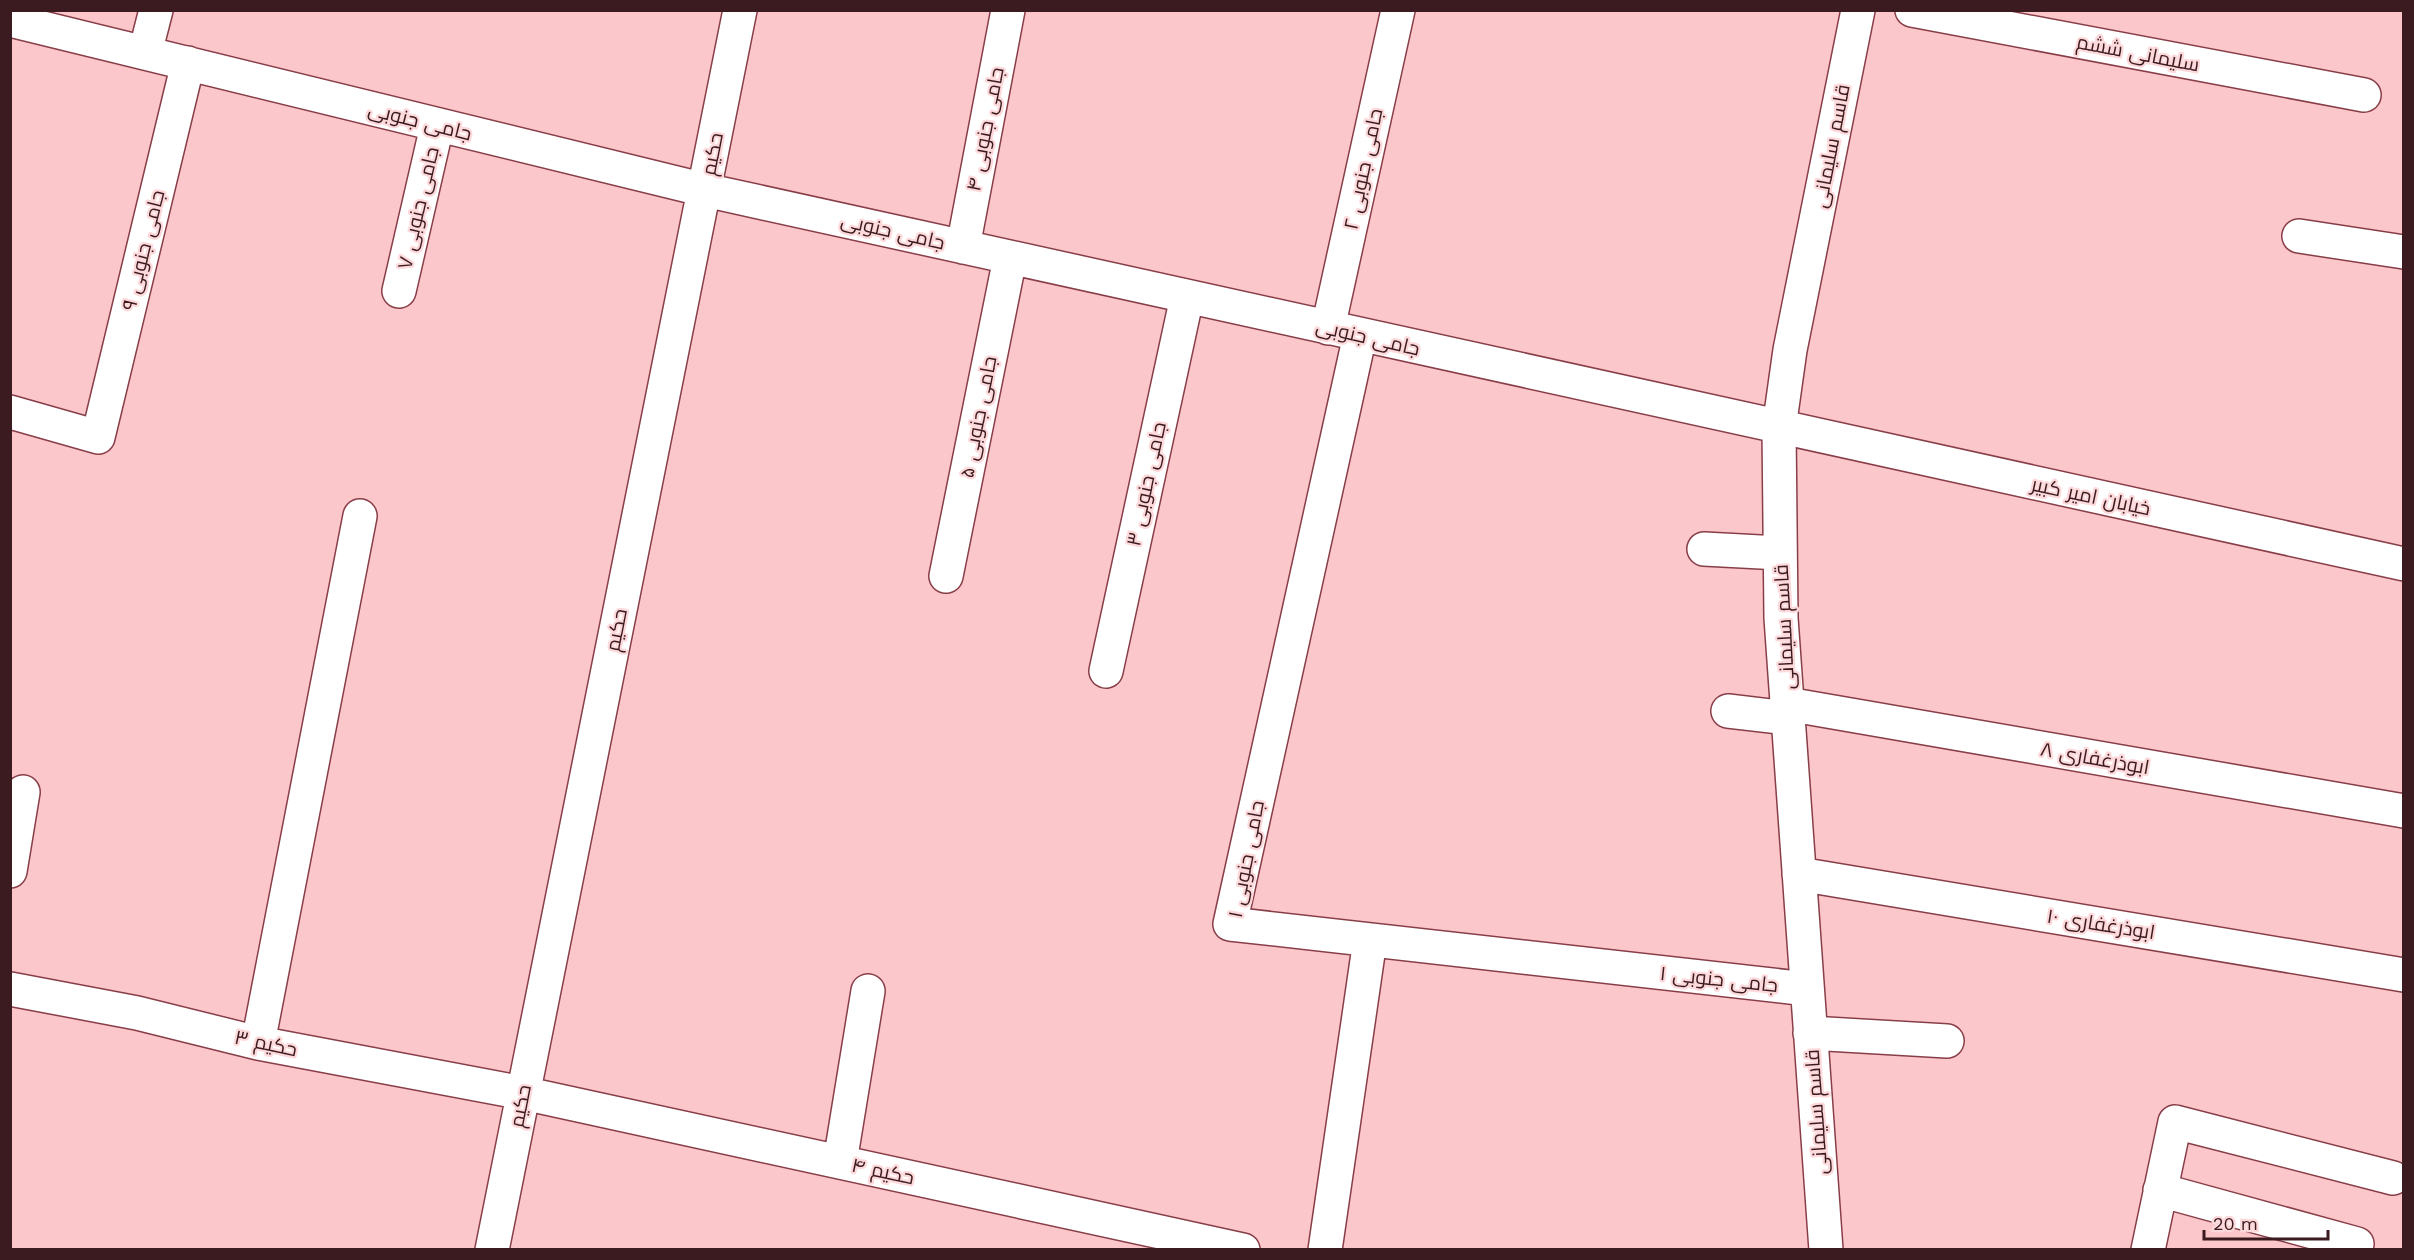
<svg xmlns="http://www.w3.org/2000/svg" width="2414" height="1260" viewBox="0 0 2414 1260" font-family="'Work Sans',Cairo,sans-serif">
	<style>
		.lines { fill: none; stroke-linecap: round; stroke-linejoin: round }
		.minor-casing { stroke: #883e48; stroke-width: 36 }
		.minor { stroke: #fff; stroke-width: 33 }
		.labels { text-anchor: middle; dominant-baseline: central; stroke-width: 4.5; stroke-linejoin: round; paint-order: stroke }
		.street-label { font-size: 20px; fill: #3b1b1f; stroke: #fdd9db }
	</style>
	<rect width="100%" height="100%" fill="#fcc7ca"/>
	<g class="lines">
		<defs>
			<path id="minor" d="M1912,10L2364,95
				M10,20L705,190L2404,564
				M145,53L156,10
				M2299,236L2404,252
				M963,247L1008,10
				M399,291L437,126
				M1328,328L1398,10
				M1360,335L1230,924L1807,989
				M10,412L98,437L188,63
				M1704,549L1780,553
				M946,576L1010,258
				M1106,671L1187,297
				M1787,704L2404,811
				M1728,711L1788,718
				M10,871L23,792
				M1799,874L2404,975
				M10,989L137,1013L258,1043L523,1093L1243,1250
				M1810,1033L1947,1041
				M258,1043L360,516
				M840,1162L868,991
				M2160,1190L2357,1244
				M492,1250L740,10
				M1325,1250L1370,940
				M1826,1250L1781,618L1779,428L1790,350L1858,10
				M2148,1250L2175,1122L2393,1178"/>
		</defs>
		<use href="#minor" class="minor-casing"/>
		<use href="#minor" class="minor"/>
	</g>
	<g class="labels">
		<g class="street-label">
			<text transform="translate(2138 53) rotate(11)">سلیمانی ششم</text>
			<text transform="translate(420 121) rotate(14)">جامی جنوبی</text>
			<text transform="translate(985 129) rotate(-79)">جامی جنوبی ۴</text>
			<text transform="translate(1831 146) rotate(-79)">قاسم سلیمانی</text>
			<text transform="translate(712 154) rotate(-79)">حکیم</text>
			<text transform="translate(1363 169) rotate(-78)">جامی جنوبی ۲</text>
			<text transform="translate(418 208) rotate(-77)">جامی جنوبی ۷</text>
			<text transform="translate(893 231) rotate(13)">جامی جنوبی</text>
			<text transform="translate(143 250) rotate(-76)">جامی جنوبی ۹</text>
			<text transform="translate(1368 337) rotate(13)">جامی جنوبی</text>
			<text transform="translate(978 417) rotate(-79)">جامی جنوبی ۵</text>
			<text transform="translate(1146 484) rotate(-78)">جامی جنوبی ۳</text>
			<text transform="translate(2091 496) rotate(12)">خیابان امیر کبیر</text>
			<text transform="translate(1784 627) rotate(-93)">قاسم سلیمانی</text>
			<text transform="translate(616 630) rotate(-79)">حکیم</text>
			<text transform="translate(2095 758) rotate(10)">ابوذرغفاری ۸</text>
			<text transform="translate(1246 859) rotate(-79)">جامی جنوبی ۱</text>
			<text transform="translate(2101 924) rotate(9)">ابوذرغفاری ۱۰</text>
			<text transform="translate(1719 979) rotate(6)">جامی جنوبی ۱</text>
			<text transform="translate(266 1043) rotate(12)">حکیم ۳</text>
			<text transform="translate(520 1106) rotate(-79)">حکیم</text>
			<text transform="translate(1816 1112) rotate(-94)">قاسم سلیمانی</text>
			<text transform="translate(883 1171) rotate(12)">حکیم ۴</text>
		</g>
	</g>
	<rect width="2414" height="1260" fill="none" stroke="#3b1b1f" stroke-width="24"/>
	<path d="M2204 1230v9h124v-9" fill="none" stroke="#3b1b1f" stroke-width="3"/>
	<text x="2213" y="1230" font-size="18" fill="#3b1b1f" stroke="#fdd9db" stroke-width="4.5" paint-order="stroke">20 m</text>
</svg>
